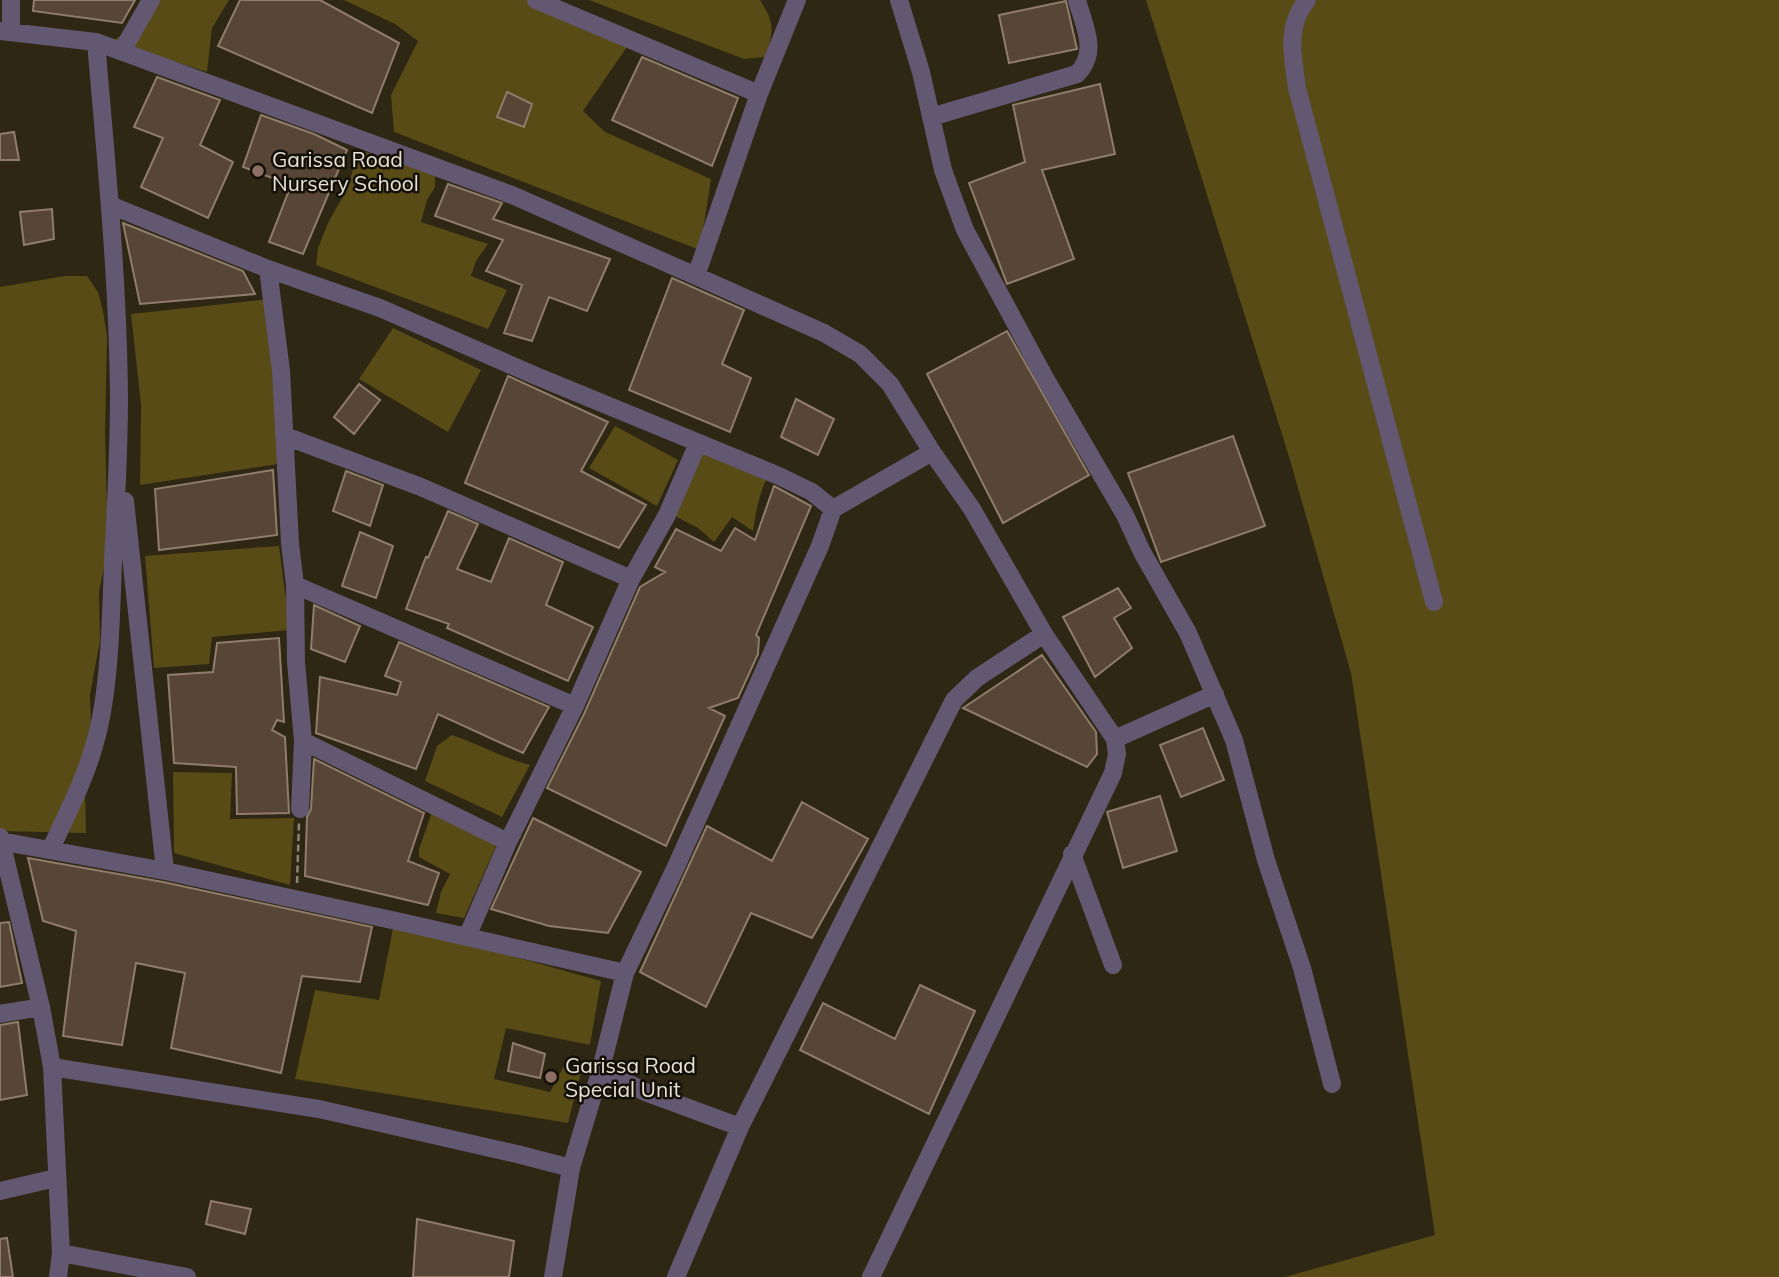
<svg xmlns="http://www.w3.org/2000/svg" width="1779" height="1277" viewBox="0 0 1779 1277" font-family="Mulish,sans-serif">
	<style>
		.green { fill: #584b15 }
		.building { fill: #574536; stroke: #907c6b; stroke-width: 2 }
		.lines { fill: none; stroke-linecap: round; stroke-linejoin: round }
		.path { stroke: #8b8676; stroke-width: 2.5; stroke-dasharray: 7 3.5; stroke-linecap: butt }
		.minor { stroke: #625871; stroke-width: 18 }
		.education-dot { fill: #8d6e63; stroke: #131008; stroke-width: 2.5 }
		.labels { text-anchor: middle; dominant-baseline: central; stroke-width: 5; stroke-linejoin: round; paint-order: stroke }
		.poi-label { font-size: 21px; fill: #e6e2d6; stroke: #131008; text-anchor: start }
	</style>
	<rect width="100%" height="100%" fill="#2d2713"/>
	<path class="green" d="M159,0H229L212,28L207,72L111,41L149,21Z
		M344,0H537L633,38L583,111L605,132L711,179L700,250L394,132L391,95L418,41L395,24Z
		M589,0H760C775,23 774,32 765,57L744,59Z
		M1146,0H1779V1277H1285L1435,1235L1351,673L1290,460Z
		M359,150L435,172V187L427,200L421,222L488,244L476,261L471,276L507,290L488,329L316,265L318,248L328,223L347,189Z
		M65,276H87L98,292L103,311L107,336L105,433L108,547L99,592L100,640L90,695L91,724L85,788L86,833L0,831V287Z
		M269,299L278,464L140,485L141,405L131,314Z
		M393,328L481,370L448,432L359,379Z
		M615,426L678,460L657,506L589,468Z
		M703,443L775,465C760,486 757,506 753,531L732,517L714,542L698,528L675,516Z
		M279,546L290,630L212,637L209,664L154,668L145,556Z
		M452,735C479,744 503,758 530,765L502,817L425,781L437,746Z
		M173,772L232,773L230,819L294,818L290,885L174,853Z
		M432,812L501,835L464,918L436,913L441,892L450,874L419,857V849Z
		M394,923L601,981L590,1045L506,1028L494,1079L550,1092L565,1064L582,1068L568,1123L295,1079L315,990L379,1000Z"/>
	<path class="building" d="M34,0H135L122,23L33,11Z
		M240,0H320L399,43L372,113L218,46Z
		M1066,1L1077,49L1009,63L999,15Z
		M642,57L738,98L712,166L612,120Z
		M157,77L220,100L200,145L233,162L208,218L141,187L163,138L134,127Z
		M1100,84L1115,154L1042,170L1074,259L1007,284L969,183L1025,162L1013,105Z
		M507,92L532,104L524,127L497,117Z
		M261,115L314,134L347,150L303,254L269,242L291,185L243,167Z
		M14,132L19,160H0V134Z
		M448,184L502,203L493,219L610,259L587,311L549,297L532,341L504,333L522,285L486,271L503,240L435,216Z
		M52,209L54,239L24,245L20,212Z
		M123,223L243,271L255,294L140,304Z
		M672,278L744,310L722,364L751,378L730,432L629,390Z
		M1007,331L1089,475L1003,523L927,374Z
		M508,376L608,422L581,471L646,505L619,548L465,483Z
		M359,384L380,400L354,434L334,417Z
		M796,399L834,419L818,455L781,437Z
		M1233,436L1265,526L1161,562L1128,473Z
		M273,470L277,535L159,550L155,489Z
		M346,471L383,485L370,526L333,511Z
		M774,486L811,506L756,635L759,638L758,654L738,698L709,708L725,716L666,846L547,788L584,714L640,587L665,572L655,567L676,529L721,551L735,528L755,540Z
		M448,511L478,524L457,569L491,582L509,538L563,562L546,605L593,627L568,681L447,628L449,624L406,609L426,557L428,558Z
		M360,532L393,546L376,598L342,586Z
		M1118,588L1131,608L1114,618L1132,648L1095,677L1063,617Z
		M314,605L360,626L345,662L311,649Z
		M279,638L284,722L277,720L272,730L285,737L289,813L237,814L236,767L174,763L168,675L213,672L217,643Z
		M399,642L549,707L523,753L438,714L416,769L316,733L320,677L397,695L401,682L385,676Z
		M1042,655L1096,732L1097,754L1087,767L963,708Z
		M1203,728L1224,780L1181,797L1160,745Z
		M314,759L424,813L408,861L439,873L428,905L305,876L307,817L311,809Z
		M1160,796L1177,851L1123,868L1107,812Z
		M802,802L868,839L812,938L751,913L706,1007L640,972L707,826L772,861Z
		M533,818L641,872L608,933L549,926L491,909Z
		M28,858L163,882L372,927L360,982L302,976L281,1073L171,1048L185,973L136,963L122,1045L63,1036L76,931L43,921Z
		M9,922L22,983L0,987V923Z
		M920,985L975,1011L929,1114L800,1050L823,1003L895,1039Z
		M18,1022L27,1095L0,1100V1025Z
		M513,1043L545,1054L540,1078L508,1071Z
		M211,1201L251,1209L245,1234L206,1224Z
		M417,1219L514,1241L509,1277H413Z
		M7,1238L13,1277H0V1239Z"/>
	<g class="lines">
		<path class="path" d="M297,883L299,823"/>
		<path class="minor" d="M536,0L759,94
			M899,0L921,72L943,170L965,230L1045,378L1125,515L1142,552L1188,633L1234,740L1266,860L1302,968L1332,1084
			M1307,0C1285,27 1293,57 1297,88L1434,602
			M0,31L96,42C106,160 118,278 119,397C119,452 116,507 113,561C111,617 110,694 94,746C84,782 66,815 51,849
			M11,31V0
			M96,42L512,195L696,276L759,94L797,0
			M122,51L151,0
			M931,117L1077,74C1099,51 1084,27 1077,0
			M110,205L268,269L380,308L536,376L779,476L812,492L833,509
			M268,269L281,371L290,543L295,585L296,662L303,741L508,842
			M696,276L824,333L860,354L890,384L932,452L972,509L1044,634L1115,739L1117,754L1113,773L871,1277
			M285,436L421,487L631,579L667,515L698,443
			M125,501L165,871
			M295,585L575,706L508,842L467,937
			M575,706L631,579
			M1115,739L1215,694
			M300,809L303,741
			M0,837L41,1007L52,1067L61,1253L58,1277
			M0,841L165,871L401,922L625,973
			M1072,854L1113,965
			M0,1014L41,1007
			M52,1067L319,1109L517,1154L571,1168
			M601,1069L645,1092L740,1127L954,700L977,678L1044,634
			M0,1191L56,1178
			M61,1253L187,1277
			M553,1277L571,1168L601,1069L625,973L675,869L820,546L833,509L932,452
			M676,1277L740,1127"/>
	</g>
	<g class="education-dot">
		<circle cx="258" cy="171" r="7"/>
		<circle cx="551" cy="1077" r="7"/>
	</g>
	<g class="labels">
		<g class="poi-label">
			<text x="272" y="159">Garissa Road<tspan x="272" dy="24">Nursery School</tspan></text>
			<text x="565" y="1065">Garissa Road<tspan x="565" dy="24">Special Unit</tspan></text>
		</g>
	</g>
</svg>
